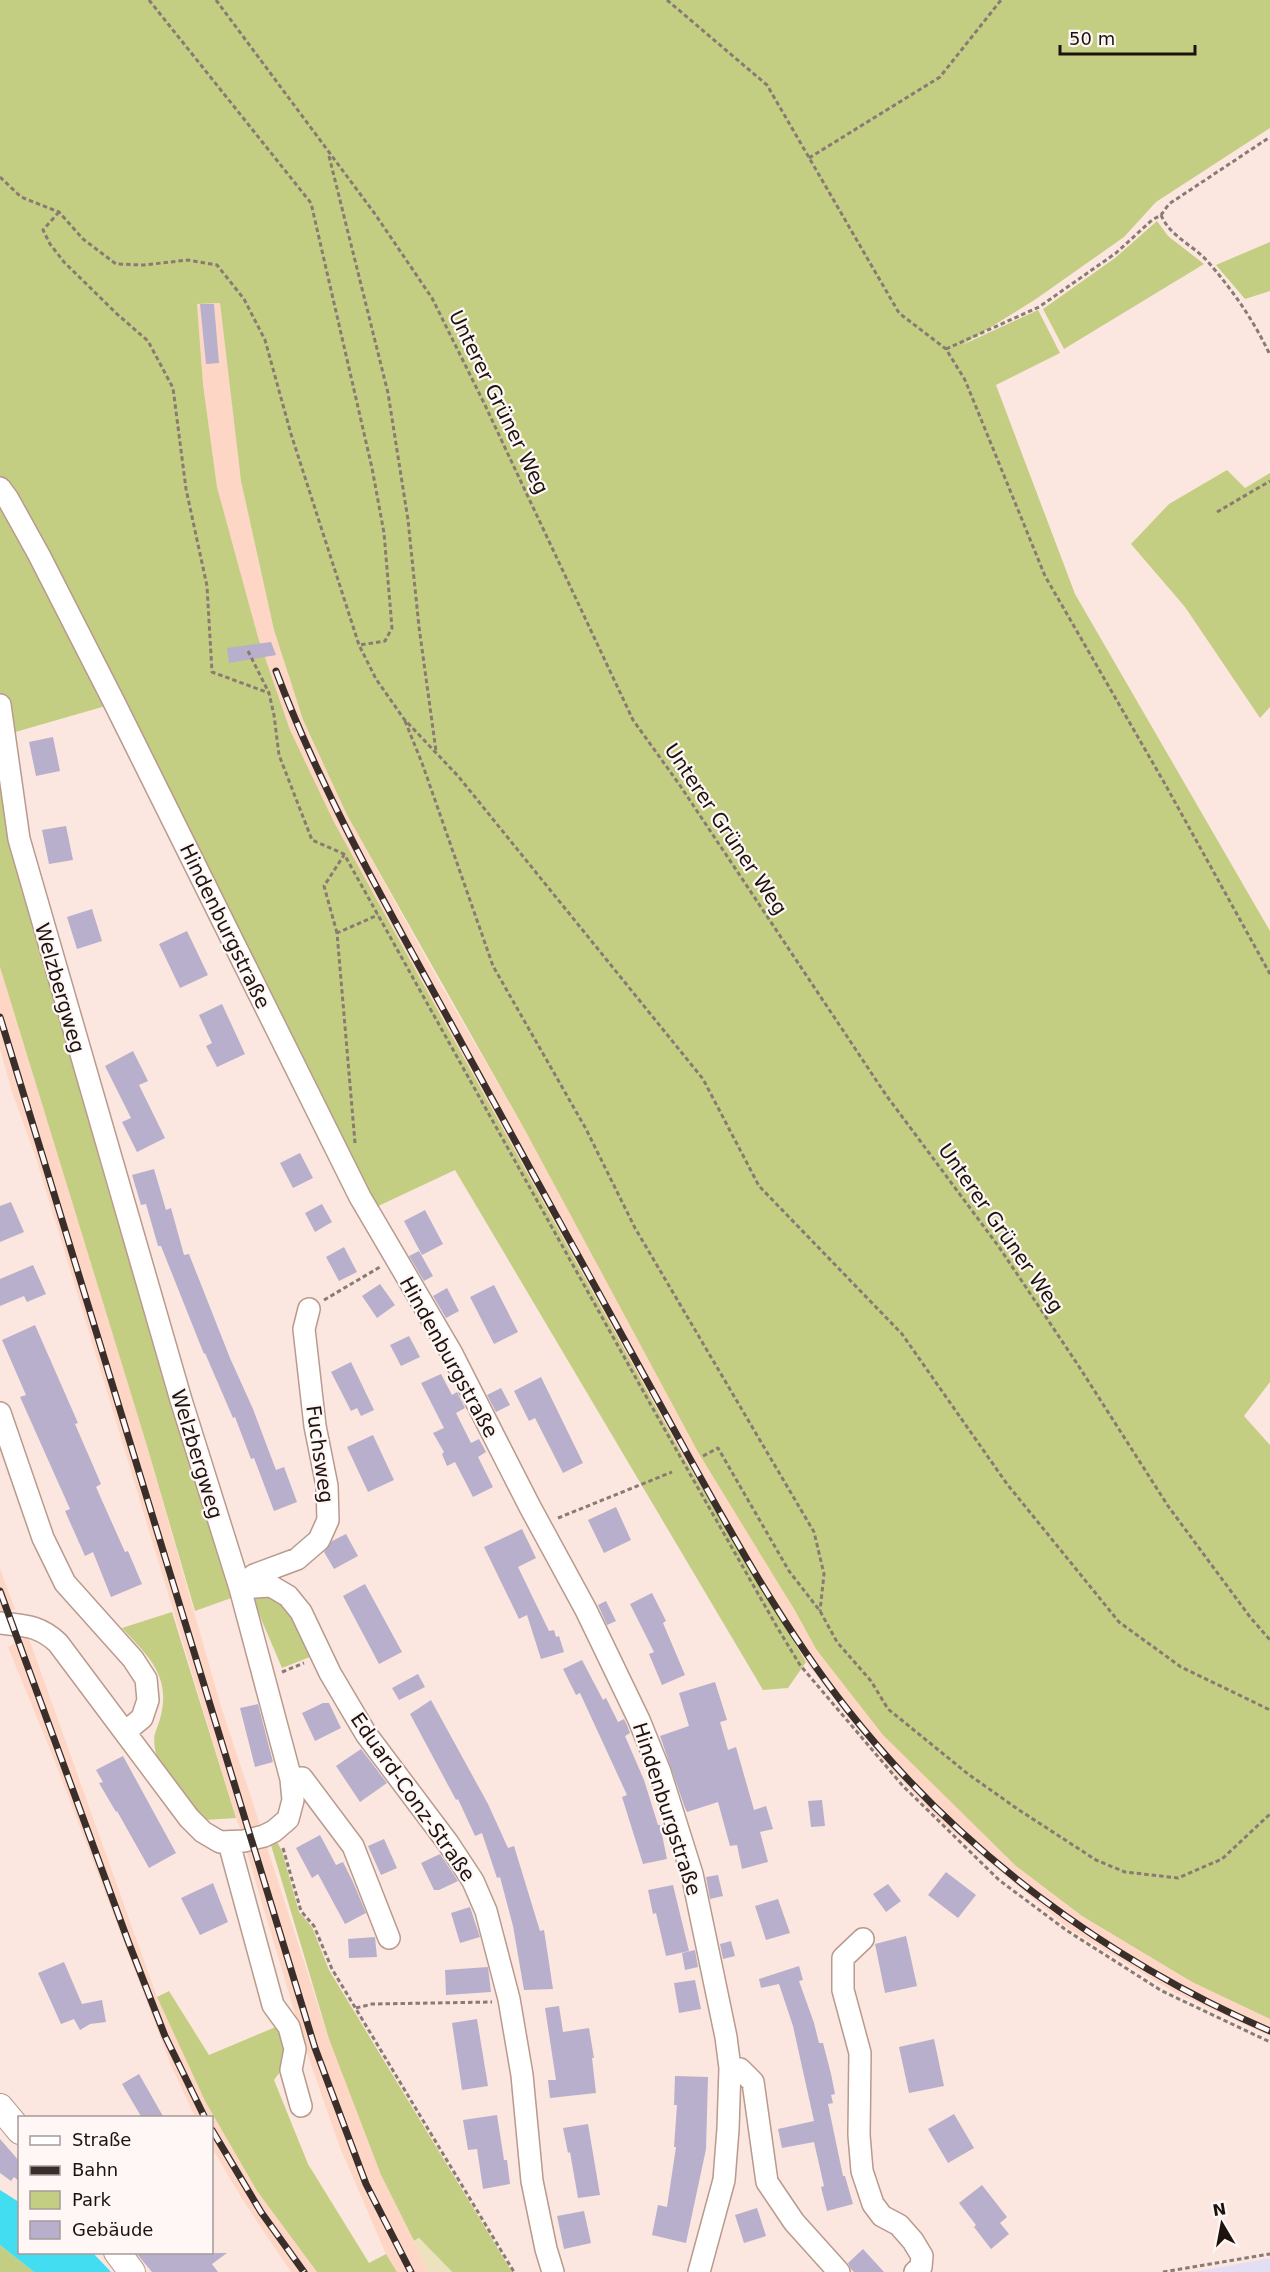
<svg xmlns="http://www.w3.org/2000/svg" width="1270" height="2272" viewBox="0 0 1270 2272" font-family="'DejaVu Sans',sans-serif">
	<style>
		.built { fill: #fed6c5 }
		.medical { fill: #e2dff5 }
		.green { fill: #c4ce82 }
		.sand { fill: #ece2bd }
		.water { fill: #43ddf2 }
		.building { fill: #b8afcc }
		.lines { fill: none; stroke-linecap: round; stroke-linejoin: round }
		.minor-casing { stroke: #b99a8d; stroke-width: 24 }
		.major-casing { stroke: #b99a8d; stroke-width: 28 }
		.path { stroke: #8a7a74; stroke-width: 3; stroke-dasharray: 4.5 3; stroke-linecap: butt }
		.minor { stroke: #fff; stroke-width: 21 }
		.major { stroke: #fff; stroke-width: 26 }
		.rail-casing { stroke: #3a2e2a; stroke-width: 7 }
		.rail { stroke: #fef7f5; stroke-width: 4.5; stroke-dasharray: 14; stroke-linecap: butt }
		.labels { text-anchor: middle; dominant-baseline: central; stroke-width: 4.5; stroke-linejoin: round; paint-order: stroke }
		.street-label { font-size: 20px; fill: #1d120e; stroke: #fef7f5 }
	</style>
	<rect width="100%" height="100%" fill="#fbe7df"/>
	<path class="built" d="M220,303L241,481L274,630L303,721L347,815L437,978L526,1132L816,1649L1016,1866L1082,1916L1192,1982L1270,2019V2036L1174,1992L1068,1928L945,1825L891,1769L806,1662L684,1458L334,822L290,730L258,637L217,487L203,384L197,304Z
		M0,967L147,1446L220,1703L261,1828L242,1833L236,1818L59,1233L35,1155L12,1092L0,1049Z
		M0,1569L15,1609L0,1614Z
		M28,1636L157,1997L205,2101L257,2191L317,2272H291L244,2202L212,2148V2118L195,2117L171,2065L52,1754L8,1647Z
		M267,1847L329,2039L381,2175L429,2272H397L386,2254L339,2145L305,2047L247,1853Z"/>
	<path class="medical" d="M1270,2258V2272H1194Z"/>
	<path class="green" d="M0,0H1270V128L1156,202L1124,237L1036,299L962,345L1038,310L1060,353L996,385L1075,594L1270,931V1382L1244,1416L1270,1445V2019L1192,1982L1082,1916L1016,1866L883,1735L816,1649L794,1609L698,1452L526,1132L347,815L303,720L274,630L241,481L220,303L197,304L203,384L217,487L258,637L290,730L334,822L684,1458L806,1662L788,1688L763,1690L455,1170L359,1215L109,705L12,733V840L106,1183L171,1402L234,1597L195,1611L147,1446L0,967Z
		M1157,221L1168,236L1204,264L1064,349L1043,309L1115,258Z
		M1270,242V291L1245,299L1216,265Z
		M1227,470L1245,488L1270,473V707L1260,718L1185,607L1131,544L1169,504Z
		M266,1594L284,1602L315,1655L282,1668L253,1600Z
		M172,1612L236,1818L205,1820C195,1807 159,1765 156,1754C152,1735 155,1735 160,1719C172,1676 148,1656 122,1628Z
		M277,1842L282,1851L299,1912L312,1927L329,1970L512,2272H452L419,2238L414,2241L381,2175L329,2039L271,1845Z
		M169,1991L209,2055L278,2026C287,2051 292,2058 274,2080L308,2164L369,2263L386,2254L397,2272H317L257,2191L205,2101L157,1997Z
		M0,2245L34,2272H0Z"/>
	<path class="sand" d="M419,2238L452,2272H429L414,2241Z"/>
	<path class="water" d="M0,2190L19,2202L20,2252L93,2253L111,2272H34L0,2245Z"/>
	<path class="building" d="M200,304H214L219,363L206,364Z
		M271,642L276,655L229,663L227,648Z
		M53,737L60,771L36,776L29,742Z
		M66,826L73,860L49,864L42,830Z
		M92,909L102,941L77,949L67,917Z
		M187,931L208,975L180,988L159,944Z
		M222,1004L245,1054L217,1067L206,1046L212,1043L199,1015Z
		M133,1051L148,1081L139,1085L165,1138L137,1152L122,1122L131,1118L105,1066Z
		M300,1153L313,1178L293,1188L280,1163Z
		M154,1169L166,1210L171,1208L184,1255L189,1254L230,1358L253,1409L276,1470L284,1467L297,1502L274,1511L254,1458L251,1459L235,1417L233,1418L205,1353L204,1354L161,1246H158L146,1204L141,1205L132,1175Z
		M11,1202L24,1232L0,1242V1206Z
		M322,1204L332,1222L315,1232L305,1213Z
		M425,1210L443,1244L422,1255L404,1221Z
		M344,1247L357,1272L339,1281L326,1257Z
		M419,1251L433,1276L424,1281L409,1256Z
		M33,1265L46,1294L27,1302L24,1296L0,1306V1279Z
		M380,1284L395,1305L377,1318L362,1296Z
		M494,1285L518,1332L494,1344L470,1297Z
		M447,1288L459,1311L446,1318L433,1296Z
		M35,1325L78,1423L75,1424L101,1484L96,1487L125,1552L128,1551L142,1584L111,1597L93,1552L85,1556L65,1511L70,1509L20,1397L26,1395L2,1340Z
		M409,1336L420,1357L401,1366L390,1345Z
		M351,1362L374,1410L361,1416L357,1408L351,1411L331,1372Z
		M441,1374L452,1395L457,1392L465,1408L456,1413L471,1443L479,1439L486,1452L478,1457L493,1487L473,1497L455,1462L447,1466L442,1454L444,1452L433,1433L444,1428L421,1383Z
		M541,1377L583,1463L563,1473L535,1418L529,1421L514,1391Z
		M501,1388L510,1405L496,1412L487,1395Z
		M373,1435L394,1480L368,1492L347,1447Z
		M616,1507L631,1540L604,1553L588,1520Z
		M522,1529L536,1558L518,1567L549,1631L554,1630L556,1637L559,1636L564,1652L541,1659L527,1615L519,1619L484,1547Z
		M346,1534L358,1556L334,1569L324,1552L332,1541Z
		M365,1584L402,1652L379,1664L343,1596Z
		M652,1593L666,1621L663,1623L685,1675L662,1685L649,1654L654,1652L630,1604Z
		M606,1601L616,1621L607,1625L598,1605Z
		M582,1660L603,1700L606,1698L618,1722L624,1719L627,1725L630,1733L625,1736L644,1780L658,1825H660L667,1859L643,1864L622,1797L627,1795L580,1693L576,1695L563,1669Z
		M418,1674L425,1687L399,1700L392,1688Z
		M715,1682L727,1720L720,1722L728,1750L736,1747L754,1810L766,1806L773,1829L760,1832L768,1862L742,1869L737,1845L730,1846L718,1802L687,1812L685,1808L660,1736L689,1726L679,1693Z
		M431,1700L488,1804L508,1848L514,1846L540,1931L544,1930L553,1989L524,1990L513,1926L500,1877L497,1878L482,1833L475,1836L458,1799L456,1800L410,1714Z
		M323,1703H329L341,1728L315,1741L302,1713Z
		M258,1704L273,1762L255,1767L240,1708Z
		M361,1749L387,1783L360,1802L336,1766Z
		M123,1756L176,1853L149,1868L117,1811L116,1812L99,1783L103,1782L96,1770Z
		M822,1800L825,1826L811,1827L808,1801Z
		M320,1835L336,1865L343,1862L353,1882L366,1913L345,1924L318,1874L312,1878L296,1848Z
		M384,1839L397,1868L381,1875L368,1846Z
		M440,1854L458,1881L439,1890H434L421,1863Z
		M946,1872L976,1895L958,1918L928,1895Z
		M718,1875L723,1896L710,1899L706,1877Z
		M213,1883L228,1922L200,1935L181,1898Z
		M888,1884L901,1901L886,1912L873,1894Z
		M673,1885L689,1951L666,1956L656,1913L653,1914L648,1890Z
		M778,1899L790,1933L766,1940L755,1906Z
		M470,1907L480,1937L460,1943L451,1913Z
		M906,1936L917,1986L885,1993L875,1944Z
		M375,1937L377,1957L349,1958L348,1939Z
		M731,1941L735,1956L723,1959L720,1944Z
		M695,1950L698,1967L685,1970L682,1953Z
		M64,1962L82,2004L102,2000L106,2022L90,2024L80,2030L74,2019L61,2024L38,1973Z
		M799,1966L803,1980L799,1981L814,2023L819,2043H823L831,2074L835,2094L831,2095L833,2103L828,2104L843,2176H845L853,2204L827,2211L821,2187L824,2186L814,2142L782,2148L778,2129L814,2121L793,2026L779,1984L761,1988L759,1979Z
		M488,1967L491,1992L446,1995L445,1970Z
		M695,1980L701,2009L679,2013L674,1983Z
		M559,2006L563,2032L589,2028L594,2058H592L596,2093L550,2098L548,2080H556L545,2008Z
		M477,2019L488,2086L462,2090L452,2023Z
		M934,2039L944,2086L909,2093L899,2047Z
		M139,2074L164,2118H142L122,2084Z
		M675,2076L708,2077L706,2149L686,2243L652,2235L658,2205L667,2207L676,2147H674L677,2105H674Z
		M954,2114L974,2148L948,2163L928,2129Z
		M497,2115L504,2160H507L510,2184L483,2189L477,2149L468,2150L463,2120Z
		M588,2124L600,2195L578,2198L570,2152L568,2153L563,2128Z
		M0,2139L20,2162V2182L14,2177L11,2181L0,2173Z
		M982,2185L1007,2217L1000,2223L1009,2234L991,2249L974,2227L976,2225L959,2203Z
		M757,2208L766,2236L744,2243L735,2215Z
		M584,2211L591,2243L564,2249L557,2216Z
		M863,2249L884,2272H854L851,2269L848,2263Z
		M136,2253H227L212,2264L218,2272H152Z"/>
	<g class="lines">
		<defs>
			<path id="minor" d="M0,488L8,499L39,555L114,702L360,1197L451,1352L530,1507L586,1610L639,1720L660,1772L692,1874L726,2037L730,2068L728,2129L724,2180L699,2272
				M0,705L19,839L181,1400L240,1588L291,1779L293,1800L288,1819L274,1831L264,1836L244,1841L220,1842L203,1832L189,1818L58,1643C39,1625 25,1626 0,1623
				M0,1413L43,1538L65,1583L133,1659L146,1679L148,1700L142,1718L125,1732
				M240,1587L254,1575L297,1559L319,1540L328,1520L327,1486L315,1426L304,1329L309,1309
				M240,1588L271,1586L288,1596L301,1612L330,1673L366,1734L448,1843L473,1881L486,1911L509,1999L522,2075L532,2181L546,2249L553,2272
				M291,1779L302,1778L353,1846L389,1938
				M229,1843L273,2005L289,2027L295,2049L291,2070L301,2106
				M863,1939L843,1958V1990L860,2053L859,2135L862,2171L873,2204L882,2216L899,2225L913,2241L922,2256L921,2267L915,2272
				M730,2068L740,2069L753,2082L767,2182L794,2222L839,2272"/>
			<path id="major" d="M0,2107L20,2131
				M117,2252L132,2272"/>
		</defs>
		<use href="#minor" class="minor-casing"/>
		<use href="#major" class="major-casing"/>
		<path class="path" d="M149,0L311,203L372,468L384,533L392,628L385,641L360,645
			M216,0L375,214L432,298L484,403L633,720L679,784L886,1095L999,1247L1078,1365L1168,1506L1250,1617L1270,1640
			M667,0L767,85L899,313L946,349L965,380L1045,576L1165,784L1270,974
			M329,156L388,393L408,520L419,627L436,751
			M809,158L940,77L1001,0
			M0,177L21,197L59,212L83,239L116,264L144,265L188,260L217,265L244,299L265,340L291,434L359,645L376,679L404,719L458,776L703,1079L759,1186L902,1334L1007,1484L1119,1622L1181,1667L1270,1710
			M59,212L43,230L50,244L64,262L117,314L148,341L173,388L186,489L207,586L212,672L269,693
			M1161,215C1171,238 1194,245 1209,263C1234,292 1254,321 1270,355
			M946,349L1039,307L1116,253L1152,220L1161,215L1169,204L1270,137
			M1217,512L1270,481
			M248,651L269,693L274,715L279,755L312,840L344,854L652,1407L777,1627L800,1665L903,1786L999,1880L1066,1930L1162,1991L1270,2042
			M405,721L422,763L493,966L586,1129L635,1228L814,1532L824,1574L820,1611
			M337,933L324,886L344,855
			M355,1143L337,933L378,915
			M324,1300L380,1267
			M703,1456L718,1448L789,1571L820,1611L837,1642L871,1681L888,1709L968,1774L1019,1810L1096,1860L1125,1872L1178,1878L1222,1859L1270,1814
			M558,1518L672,1472
			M282,1672L304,1663
			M283,1848L301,1911L314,1926L332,1969L514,2272
			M356,2008L372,2004L492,2002
			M1163,2272L1270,2254"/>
		<use href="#minor" class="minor"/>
		<use href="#major" class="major"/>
		<defs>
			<path id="rail" d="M276,671C322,793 386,905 449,1020C476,1070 504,1121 532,1172C581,1260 629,1349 678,1437C730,1531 781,1625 847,1709C958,1850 1106,1960 1270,2031
				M0,1017L315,2048L366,2184L411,2272
				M0,1591L128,1941L165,2036L205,2118
				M212,2130L261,2212L304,2272"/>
		</defs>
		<use href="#rail" class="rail-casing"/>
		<use href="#rail" class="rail"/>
	</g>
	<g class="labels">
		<g class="street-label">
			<text transform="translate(499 402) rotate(64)">Unterer Grüner Weg</text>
			<text transform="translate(726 829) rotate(56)">Unterer Grüner Weg</text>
			<text transform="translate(225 926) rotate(64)">Hindenburgstraße</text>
			<text transform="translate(60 988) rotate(74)">Welzbergweg</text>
			<text transform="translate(1001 1228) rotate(55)">Unterer Grüner Weg</text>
			<text transform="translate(449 1357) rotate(61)">Hindenburgstraße</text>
			<text transform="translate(197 1454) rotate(73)">Welzbergweg</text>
			<text transform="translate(320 1454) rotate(82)">Fuchsweg</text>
			<text transform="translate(413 1797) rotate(55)">Eduard-Conz-Straße</text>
			<text transform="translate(667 1809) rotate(72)">Hindenburgstraße</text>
		</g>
	</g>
	<rect x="18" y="2116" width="195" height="138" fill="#fef7f5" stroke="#a49b99" stroke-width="1.5"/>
	<rect x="30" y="2136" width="30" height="9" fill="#ffffff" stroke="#a49b99" stroke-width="1.5"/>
	<text x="72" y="2146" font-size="18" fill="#1d120e">Straße</text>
	<rect x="30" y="2166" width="30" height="9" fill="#3a2e2a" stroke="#a49b99" stroke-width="1.5"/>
	<text x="72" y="2176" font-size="18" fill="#1d120e">Bahn</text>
	<rect x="30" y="2191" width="30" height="18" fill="#c4ce82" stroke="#a49b99" stroke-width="1.5"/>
	<text x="72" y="2206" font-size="18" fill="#1d120e">Park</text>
	<rect x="30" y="2221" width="30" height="18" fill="#b8afcc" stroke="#a49b99" stroke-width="1.5"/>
	<text x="72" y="2236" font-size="18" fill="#1d120e">Gebäude</text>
	<g transform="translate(1222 2224) rotate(350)" stroke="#fef7f5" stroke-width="4.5" paint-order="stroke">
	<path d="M0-4.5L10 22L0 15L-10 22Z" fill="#1d120e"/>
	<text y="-9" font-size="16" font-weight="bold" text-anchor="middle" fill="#1d120e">N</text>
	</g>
	<path d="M1060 45v9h135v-9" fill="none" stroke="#1d120e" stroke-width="3"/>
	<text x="1069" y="45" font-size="18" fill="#1d120e" stroke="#fef7f5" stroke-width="4.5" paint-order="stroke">50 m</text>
</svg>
